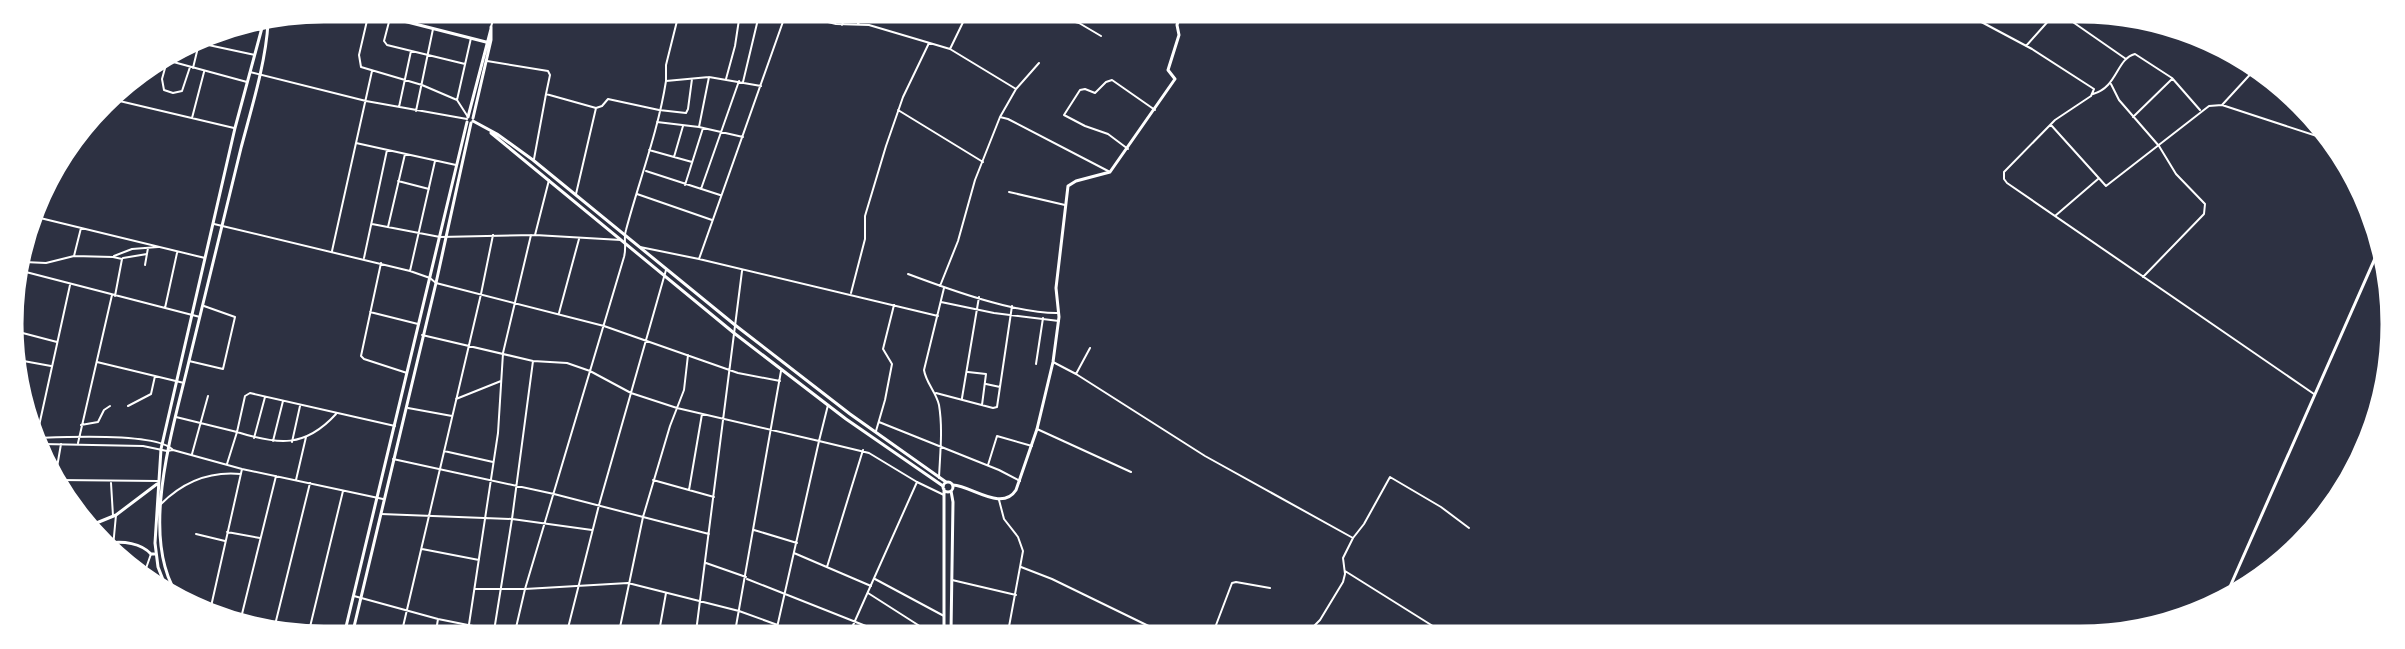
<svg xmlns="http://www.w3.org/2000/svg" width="2405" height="649" viewBox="0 0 2405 649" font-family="Lato,sans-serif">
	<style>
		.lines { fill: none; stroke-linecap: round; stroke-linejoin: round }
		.minor { stroke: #fff; stroke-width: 2 }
		.tertiary { stroke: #fff; stroke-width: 3 }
		.secondary { stroke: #fff; stroke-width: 3 }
		.primary { stroke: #fff; stroke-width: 3 }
		.rim { fill: none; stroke: #fff; stroke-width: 3 }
	</style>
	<rect width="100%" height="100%" fill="#2d3142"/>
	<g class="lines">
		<path class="minor" d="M369,12L359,55L361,67L422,85L457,100L468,117
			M1046,14L1079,23L1101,36
			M1972,17L2032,49L2094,89L2091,96L2055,120L2004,172V179L2007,183L2314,394
			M390,18L384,41L387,45L465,64
			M2067,18L2126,59
			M826,22L830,14
			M858,24L863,14
			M842,25L846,14
			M250,27L261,30
			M491,27L495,13
			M199,43L255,55
			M2026,46L2051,18
			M950,49L967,14
			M166,60L247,82
			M167,61L162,79L164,90L173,93L182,91L190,67
			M487,61L548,71L550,75L546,94L596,108L602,106L608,99L659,110L686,113L688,109L692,79
			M193,68L200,39
			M250,72L366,101L467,119
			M726,79L735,46L740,13L776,17L796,14L836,24L869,25L950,49L1016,89
			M666,81V65L679,13
			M743,82L759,15
			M2111,84L2119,100L2159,146L2176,174L2205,204L2204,214L2143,277
			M2093,94C2118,87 2116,59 2135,54L2172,78L2200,110
			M111,99L234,128
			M457,100L471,38
			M2222,105L2257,67
			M399,107L411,51
			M898,110L983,162
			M416,111L433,29
			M1000,117L1008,119L1110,172
			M2133,117L2172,79
			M192,118L204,72
			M657,122L699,127L743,137
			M2051,125L2106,186L2209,106L2222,105L2329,140
			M683,126L674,157L692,162
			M699,127L709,77
			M356,143L456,165
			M1128,149L1108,134L1085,126L1064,115L1080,90L1085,89L1095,93L1106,82L1112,80L1155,110
			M649,150L674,157
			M534,159L546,94
			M646,171L720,195
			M398,181L429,189
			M685,185L703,128
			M701,189L739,81
			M1009,192L1065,205
			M576,194L596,108
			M637,194L712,220
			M2055,216L2098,179
			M36,217L205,258
			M40,218L49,180
			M214,224L410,271L430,278L436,283L604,326L738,373L780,381
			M372,224L440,237L535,235L621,240
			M388,227L405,154
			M81,228L74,256L113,257L122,259L115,296
			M535,235L549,180
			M28,246L36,219
			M640,247L699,259L938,316
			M332,251L372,71
			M114,256L132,249L158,247
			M123,258L147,254
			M364,258L387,150
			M699,259L785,16
			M24,262L46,263L74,256
			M381,263L361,356L364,359L407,373
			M145,265L148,248
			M22,271L200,317
			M410,271L435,161
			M908,274C948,289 1016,314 1059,313
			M940,286L958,241L975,180L1000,117L1016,89L1039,63
			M851,293L865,239V216L886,146L903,97L929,43
			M941,302L994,313L1059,321
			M13,304V302
			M165,308L177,253
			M370,312L418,324
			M559,313L579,239
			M15,331L57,342
			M422,335L533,361L567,363L590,371L631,393L677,408L819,441L828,405
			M18,360L51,366
			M189,361L223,369L235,317L204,306
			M97,362L184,383
			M1053,362L1076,374L1205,456L1353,538L1343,558L1345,574L1343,582L1320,620L1307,633
			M1036,364L1043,318
			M968,372L986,374L982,405
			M1076,374L1090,348
			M986,384L1000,387
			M936,393L993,408L997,407L1012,306
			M962,398L979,297
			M456,399L501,381
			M128,406L151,394L155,376
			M408,408L452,416
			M176,417L237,432L245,396L250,393L395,426
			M879,422L999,470L1020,481
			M81,425L98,422L104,410L110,406
			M1037,429L1131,472
			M876,431L885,400L892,364L883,349L894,305
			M37,435L70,285
			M39,438C64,437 157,432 173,450
			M254,438L265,397
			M273,441L283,401
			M292,442L300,406
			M78,443L112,295
			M42,444L143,446L167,451L173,450L242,469L383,499
			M444,451L493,462
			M192,454L208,396
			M393,459L554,494L709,534
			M227,464L237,432C278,445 305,448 336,414
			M988,465L997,436L1032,446
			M56,473L61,444
			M276,476L242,614C248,625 271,629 283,631
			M939,478C940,454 943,429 939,405C936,392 926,383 924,370L944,288
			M59,480L158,481
			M296,480L306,437
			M653,480L714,497
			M111,483L113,516
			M689,490L702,414
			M999,500L1004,519L1018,537L1023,551L1008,632
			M161,504C183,482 210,471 241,474
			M381,514L512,519L592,530
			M754,530L797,543
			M227,532L260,538
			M196,534L225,541
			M1353,538L1364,524L1390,477L1441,507L1469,528
			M113,547L116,515
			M422,549L479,560
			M794,553L871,586
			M706,563L746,577
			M827,567L863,450
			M1021,567L1052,579L1163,633
			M1345,571L1444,633
			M144,574L151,554
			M747,579L881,632
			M875,579L944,616
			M952,580L1016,595
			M475,589H525L628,583L739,611L797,632
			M868,593L929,632
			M354,596L438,619L498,631
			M210,611L242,469
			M274,629L310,483
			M309,631L343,491
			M402,631L481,294L493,235
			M436,631L438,619
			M468,631L498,433L503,353L531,235
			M494,631L512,519L533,361
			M515,632L525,589L624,257C627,246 623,238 626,230C639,181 658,132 666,81L709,77L761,86
			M567,632L599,505L666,270
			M619,632L643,517L670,426L684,390L688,355
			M659,632L666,593
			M696,632L742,271
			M735,632L781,371
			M776,632L819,441L869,453L917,482L944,495
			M850,632L917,482
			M1213,633L1232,583L1236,582L1270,588"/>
		<path class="tertiary" d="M368,12L486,42
			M468,117L491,29
			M473,118L491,40V27
			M473,121L497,134L533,160L735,325L850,414L946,482
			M491,133L734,333L846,419L943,486
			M953,485C972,486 1002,512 1016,490L1037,429L1053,362L1059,317L1056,288L1068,186L1076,181L1110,172L1175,79L1168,70L1179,35L1177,25L1180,15
			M89,526L116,515L157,484
			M109,543C123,541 141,543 151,554H154
			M169,595L158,567L155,543L161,449L235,128L263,24
			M181,600C136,542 174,426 189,361C206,290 224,219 241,148C251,110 266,62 268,23
			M345,631L467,122
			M353,631L436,283L471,123"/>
		<path class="secondary" d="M943 487a5 5 0 1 1 10 0a5 5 0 1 1-10 0Z
			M944,489V632
			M951,632L953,502L951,491"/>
		<path class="primary" d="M2225,598L2380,247"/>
	</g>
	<path d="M0 0H2405V649H0ZM324 22H2080A302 302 0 0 1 2382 324V324A302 302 0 0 1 2080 626H324A302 302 0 0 1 22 324V324A302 302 0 0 1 324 22Z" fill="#fff" fill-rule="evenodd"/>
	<path class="rim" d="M324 22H2080A302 302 0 0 1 2382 324V324A302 302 0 0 1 2080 626H324A302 302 0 0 1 22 324V324A302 302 0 0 1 324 22Z"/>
</svg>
